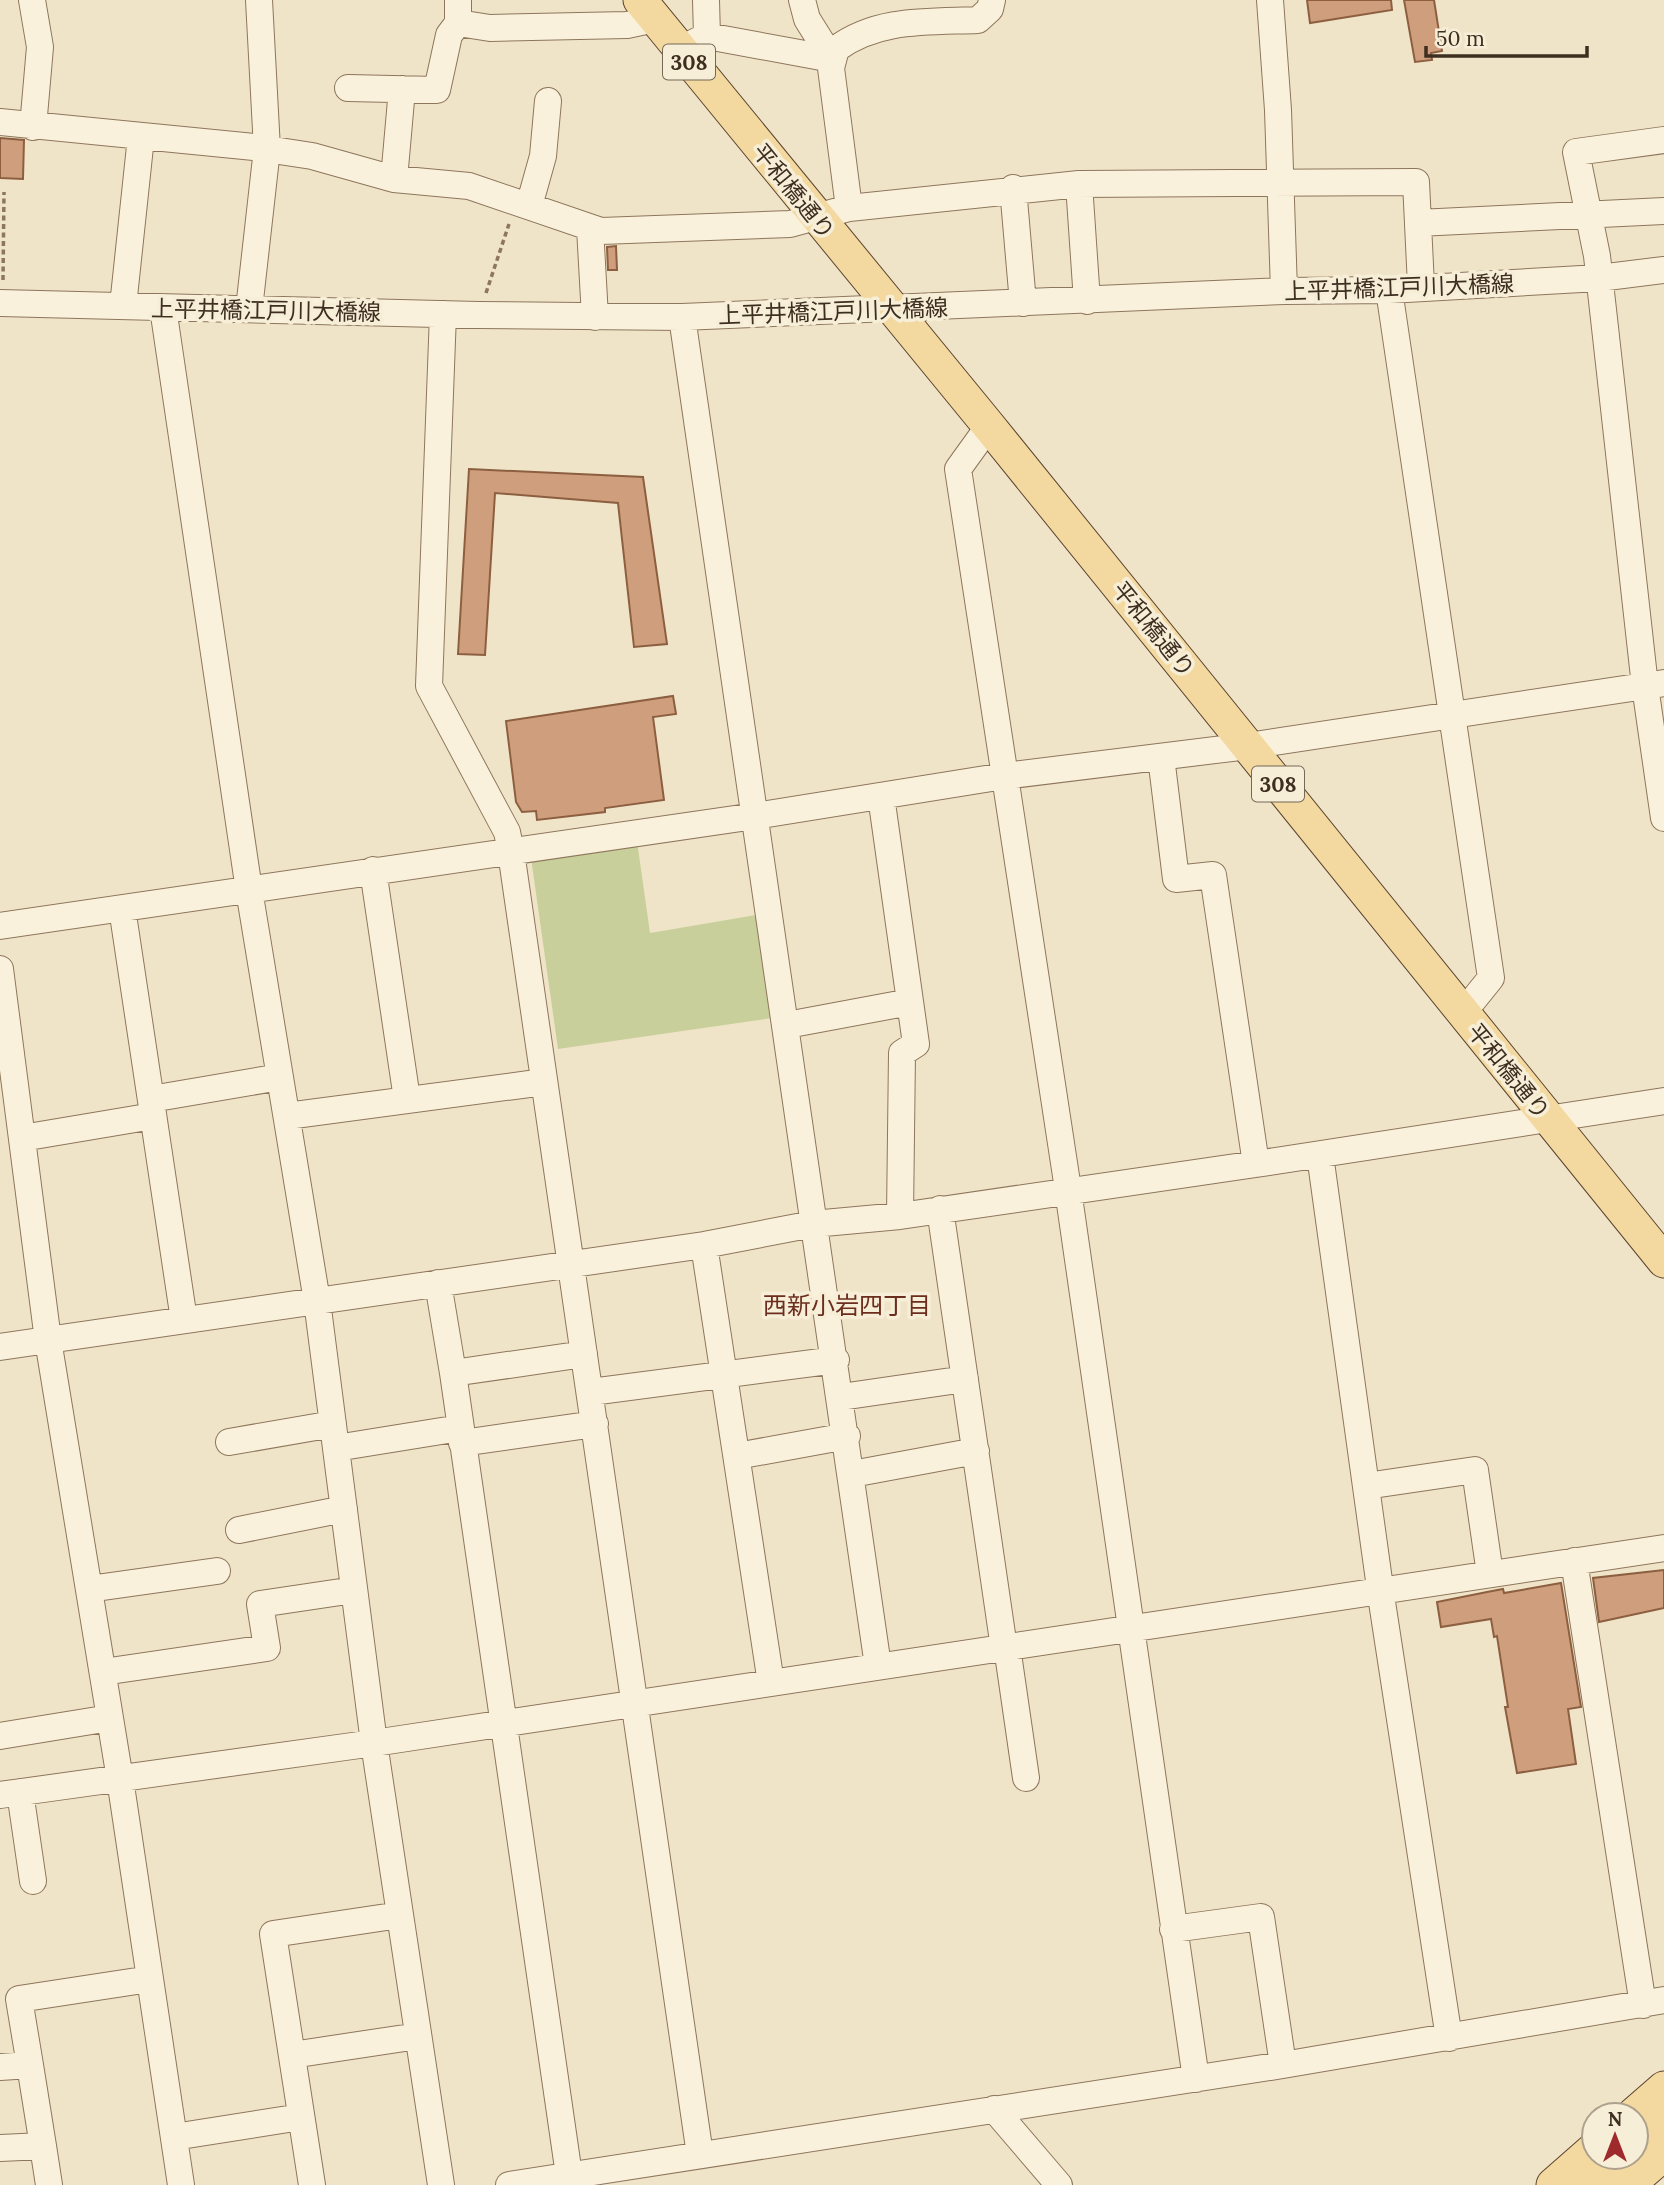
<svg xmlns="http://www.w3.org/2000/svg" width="1664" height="2185" viewBox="0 0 1664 2185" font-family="Lora,'Noto Sans JP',serif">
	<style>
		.green { fill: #c9cf9b }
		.building { fill: #cf9f7d; stroke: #8d5f41; stroke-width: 2 }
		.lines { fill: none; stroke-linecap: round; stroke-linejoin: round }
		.minor-casing { stroke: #8d765c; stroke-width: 28 }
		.major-casing { stroke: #5b4430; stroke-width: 35 }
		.path { stroke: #8d765c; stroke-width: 3.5; stroke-dasharray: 5 3.5; stroke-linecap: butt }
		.minor { stroke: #faf1dc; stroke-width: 26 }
		.major { stroke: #f3d9a0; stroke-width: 33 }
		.labels { text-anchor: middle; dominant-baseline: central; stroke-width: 7; stroke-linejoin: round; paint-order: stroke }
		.shield { fill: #f7eed8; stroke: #756857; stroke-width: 2 }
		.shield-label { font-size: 21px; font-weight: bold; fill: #3d2e20 }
		.street-label { font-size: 23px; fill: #3d2e20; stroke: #f7eed8 }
		.neighbourhood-label { font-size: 24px; fill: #6b2e1e; stroke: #f7eed8 }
	</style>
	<rect width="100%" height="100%" fill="#f0e4c8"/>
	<path class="green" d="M636,834L650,933L756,915L772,1018L558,1049L530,851Z"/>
	<path class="building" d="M1307,0H1391L1392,10L1310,23Z
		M1404,0H1434L1442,51L1431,53L1432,60L1415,62Z
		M0,138L24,140L23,179L0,178Z
		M616,246L617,270H608L607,247Z
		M469,469L643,477L667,644L634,647L618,503L495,493L485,655L458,654Z
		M673,696L676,714L653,717L664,800L605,808V812L537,820L536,811L522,812L516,802L506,721Z
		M1664,1570V1608L1599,1622L1593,1578Z
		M1561,1583L1581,1707L1568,1709L1576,1764L1517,1773L1505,1707H1508L1497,1636L1494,1637L1491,1619L1441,1627L1437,1602L1487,1592L1503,1589L1504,1593Z"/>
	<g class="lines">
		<defs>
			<path id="minor" d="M32,0L40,47L33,127
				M706,0L707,36
				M802,0L807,19L832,59
				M1270,0L1278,110L1284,291
				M458,23L490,28L627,25L655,19
				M679,50L707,36L832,59
				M348,88L437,90L449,35L458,23V0
				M0,122L254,147L312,156L394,179L469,186L601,231L790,224L849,208L1079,184L1416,182L1421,286
				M1664,140L1576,152L1597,256L1645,686L1664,818
				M394,179L402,89
				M1079,184L1087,301
				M1013,188L1023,303
				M529,206L543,156L548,101
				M849,208L831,68L836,49C877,18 929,22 978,20L990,9L992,0
				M1418,223L1664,211
				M590,228L595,317
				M1389,290L1491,978L1462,1014
				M0,303L478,315L682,317L1284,291L1389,290L1599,278L1664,270
				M123,306L141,137
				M163,308L249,890L317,1301L374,1743L441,2185
				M249,309L267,149L259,0
				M443,314L429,686L507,832L511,852L700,2155
				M682,317L878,1666
				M989,426L958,469L1066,1176L1196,2079
				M1161,757L1176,879L1213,875L1256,1164
				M881,796L916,1044L902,1053L900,1216
				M373,870L407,1099
				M122,908L184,1320
				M0,926L755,816L1004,776L1248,746L1664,683
				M0,969L48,1340L120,1779L181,2185
				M787,1025L910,1002
				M151,1099L280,1077
				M287,1116L544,1082
				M22,1138L153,1116
				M1320,1155L1382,1602L1449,2038
				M940,1209L1004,1648
				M704,1245L771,1683
				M438,1283L453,1373L584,1354
				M0,1347L704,1245L813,1224L900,1216L1256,1164L1664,1101
				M453,1373L569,2175
				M591,1392L836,1360
				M841,1397L965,1379
				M229,1442L333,1424
				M462,1443L595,1424
				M336,1448L460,1428
				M737,1456L847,1436
				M852,1474L976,1451
				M1366,1486L1475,1470L1490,1574
				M239,1530L344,1509
				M1574,1561L1643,2005
				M89,1589L217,1571
				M1007,1647L1026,1778
				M103,1672L267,1648L260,1604L354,1590
				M0,1736L110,1718
				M20,1792L33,1881
				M0,1795L374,1743L1664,1548
				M1173,1929L1261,1917L1283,2065
				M292,2055L418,2036
				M30,2065L19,1999L150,1979
				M0,2067L30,2065L43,2146L0,2148
				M994,2109L1059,2185
				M174,2137L301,2117
				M43,2146L49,2185
				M312,2185L273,1934L400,1915
				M509,2185L1283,2065L1664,2000"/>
			<path id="major" d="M640,0L989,426L1664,1261
				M1633,2115L1664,2088
				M1636,2146L1664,2121
				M1553,2185L1594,2149
				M1592,2185L1623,2157
				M1628,2185L1664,2154"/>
		</defs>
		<use href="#minor" class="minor-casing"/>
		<use href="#major" class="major-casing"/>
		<path class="path" d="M3,280L4,192
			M486,293L509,224"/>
		<use href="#minor" class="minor"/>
		<use href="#major" class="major"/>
	</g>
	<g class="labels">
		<g class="shield">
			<rect x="663" y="44.5" width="52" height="35" rx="5"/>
			<rect x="1252" y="766.5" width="52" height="35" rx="5"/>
		</g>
		<g class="shield-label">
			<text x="689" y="62">308</text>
			<text x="1278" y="784">308</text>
		</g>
		<g class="street-label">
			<text transform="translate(794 191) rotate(51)">平和橋通り</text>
			<text transform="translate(1399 287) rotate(-2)">上平井橋江戸川大橋線</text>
			<text transform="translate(266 310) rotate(1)">上平井橋江戸川大橋線</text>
			<text transform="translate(833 311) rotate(-2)">上平井橋江戸川大橋線</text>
			<text transform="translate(1154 629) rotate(51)">平和橋通り</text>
			<text transform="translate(1509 1071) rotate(51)">平和橋通り</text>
		</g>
		<g class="neighbourhood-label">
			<text x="847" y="1305">西新小岩四丁目</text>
		</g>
	</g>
	<g transform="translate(1615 2136)"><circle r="33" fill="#f7eed8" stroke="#ada18e" stroke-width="2"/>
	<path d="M0-5L12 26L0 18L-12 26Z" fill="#9e2a2b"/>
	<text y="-10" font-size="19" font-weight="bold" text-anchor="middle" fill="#3d2e20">N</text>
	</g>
	<path d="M1426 46v10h161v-10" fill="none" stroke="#3d2e20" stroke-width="3.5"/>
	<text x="1436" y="46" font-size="21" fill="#3d2e20" stroke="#f7eed8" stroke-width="5" paint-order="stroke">50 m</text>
</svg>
